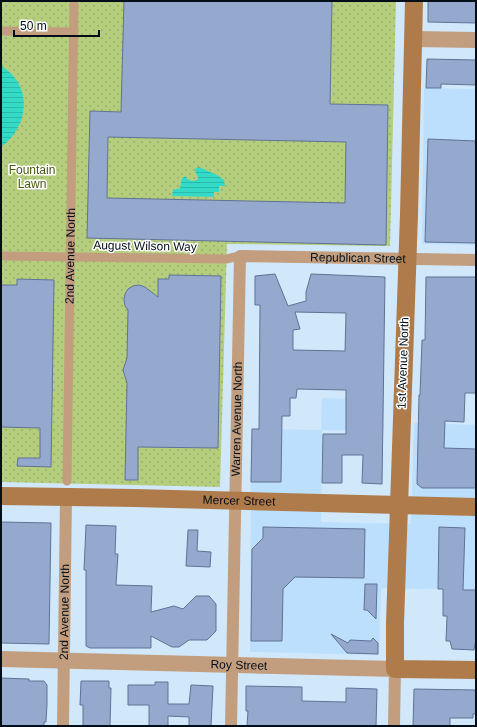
<svg xmlns="http://www.w3.org/2000/svg" width="477" height="727" viewBox="0 0 477 727" font-family="Helvetica,sans-serif">
	<style>
		.built { fill: #bbdffc }
		.green { fill: url(#green-dots) }
		.water { fill: url(#water-rules) }
		.building { fill: #95a9ce; stroke: #607295; fill-rule: evenodd }
		.lines { fill: none; stroke-linecap: round; stroke-linejoin: round }
		.pedestrian { stroke: #c29e7f; stroke-width: 9 }
		.minor { stroke: #c29e7f; stroke-width: 12 }
		.tertiary { stroke: #c29e7f; stroke-width: 16 }
		.secondary { stroke: #af7b4b; stroke-width: 18 }
		.labels { text-anchor: middle; dominant-baseline: central; stroke-width: 3; stroke-linejoin: round; paint-order: stroke }
		.park-label { font-size: 12px; fill: #47590f; stroke: #fff }
		.street-label { font-size: 12px; fill: #030e18; stroke: #fff }
	</style>
	<defs>
		<pattern id="green-dots" width="8" height="8" patternUnits="userSpaceOnUse"><rect width="8" height="8" fill="#b5ce7e"/><path d="M2 2h.1M6 6h.1" fill="none" stroke="#9ab06c" stroke-width="1.8" stroke-linecap="round"/></pattern>
		<pattern id="water-rules" width="6" height="5" patternUnits="userSpaceOnUse"><rect width="6" height="5" fill="#33dbc7"/><path d="M0 2.5h6" fill="none" stroke="#2cbbaa"/></pattern>
	</defs>
	<rect width="100%" height="100%" fill="#d1e8fa"/>
	<path class="built" d="M424,88L476,89V245L422,244Z
		M322,398L384,400V431L322,430L321,522L411,524L414,423L476,425V590L381,588L379,655L250,652L251,429L321,430Z"/>
	<path class="green" d="M1,1H396L390,246L227,244L220,487L1,482Z"/>
	<path class="water" d="M1,66C34,85 29,127 1,147Z
		M199,167L217,175L224,180L225,186H219V192H214V197L172,196L173,190L180,188L182,178L186,176L187,179L192,181L197,180L198,177L195,171V169Z"/>
	<path class="building" d="M124,1H332L330,104L388,105L386,245L87,238L90,111L121,112ZM108,137L346,142L345,203L107,198Z
		M428,1H476V23L428,22Z
		M427,59L476,60V85L441,84V88H426Z
		M428,139L476,141V243L425,242Z
		M275,274L288,306L306,301V292L311,274L385,277L382,484L362,483L363,455H342V483H322L323,434H346V390L297,389L296,398H290V416H282L281,482H251L252,429H259L260,305H255V276ZM295,312L346,313L345,351L293,350V330L300,329Z
		M169,275L221,276L218,448L138,447V480H125L127,383L123,370L127,358L128,310L125,306L124,300L125,294L128,289L133,286L139,285L145,287L158,297V279H169Z
		M426,277H476V393H465L464,422L445,421L444,448L476,449V488H422L417,484L419,395H420L422,340H425Z
		M17,279L54,280L51,467L17,466L18,458H40V428L1,427V285H17Z
		M1,522L51,523L49,644L1,643Z
		M86,525L116,526L115,554H118L116,585L152,586L151,612L174,606L183,609L196,596H209L216,604V631L207,640H189L179,647H172L151,636V648H90L86,646V570H84Z
		M263,527L365,529L364,578L295,577L283,589L282,641H251L252,549L263,538Z
		M439,527L465,528L463,590H476V638L474,650L452,649L450,641H446L447,616H443V589H438Z
		M188,530H198L197,551L211,552L210,567L186,566Z
		M365,584H377L376,619L367,610H364Z
		M331,634L348,643L350,640L371,641L373,638L378,643V654L347,653Z
		M1,678L29,679V681H44L47,685V704L46,722H44V726H1Z
		M81,681H109V688H111L110,726H83V705H80Z
		M155,682H168V704H189L191,685L213,686L211,726H189V717L168,716V726H149V705H128V685H155Z
		M246,686L302,687V701L346,702V688L377,689L376,726H247L248,711H246Z
		M414,689L476,690V714H473V718H450V726H413Z"/>
	<g class="lines">
		<g class="pedestrian">
			<path d="M1,31L74,32"/>
			<path d="M1,256L226,259L240,256"/>
			<path id="s1" d="M67,481L74,1"/>
		</g>
		<g class="minor">
			<path id="s2" d="M63,726L66,497"/>
			<path id="s3" d="M231,726L240,256L476,260"/>
			<path d="M394,726L395,669"/>
		</g>
		<g class="tertiary">
			<path d="M413,39L476,40"/>
			<path id="s4" d="M1,659L395,669"/>
		</g>
		<g class="secondary">
			<path d="M414,1L409,214L395,623V669L476,670"/>
			<path id="s5" d="M1,496L135,498L476,507"/>
		</g>
	</g>
	<g class="labels">
		<g class="park-label">
			<text x="32" y="170">Fountain<tspan x="32" dy="14">Lawn</tspan></text>
		</g>
		<g class="street-label">
			<text transform="translate(145 246) rotate(1)">August Wilson Way</text>
			<text stroke="none"><textPath href="#s1" startOffset="225">2nd Avenue North</textPath></text>
			<text stroke="none"><textPath href="#s3" startOffset="588">Republican Street</textPath></text>
			<text transform="translate(403 363) rotate(-88)">1st Avenue North</text>
			<text stroke="none"><textPath href="#s3" startOffset="307">Warren Avenue North</textPath></text>
			<text stroke="none"><textPath href="#s5" startOffset="238">Mercer Street</textPath></text>
			<text stroke="none"><textPath href="#s2" startOffset="114">2nd Avenue North</textPath></text>
			<text stroke="none"><textPath href="#s4" startOffset="238">Roy Street</textPath></text>
		</g>
	</g>
	<rect width="477" height="727" fill="none" stroke="#030e18" stroke-width="4"/>
	<path d="M14 30v6h85v-6" fill="none" stroke="#030e18" stroke-width="2"/>
	<text x="20" y="30" font-size="12" fill="#030e18" stroke="#ffffff" stroke-width="3" paint-order="stroke">50 m</text>
</svg>
